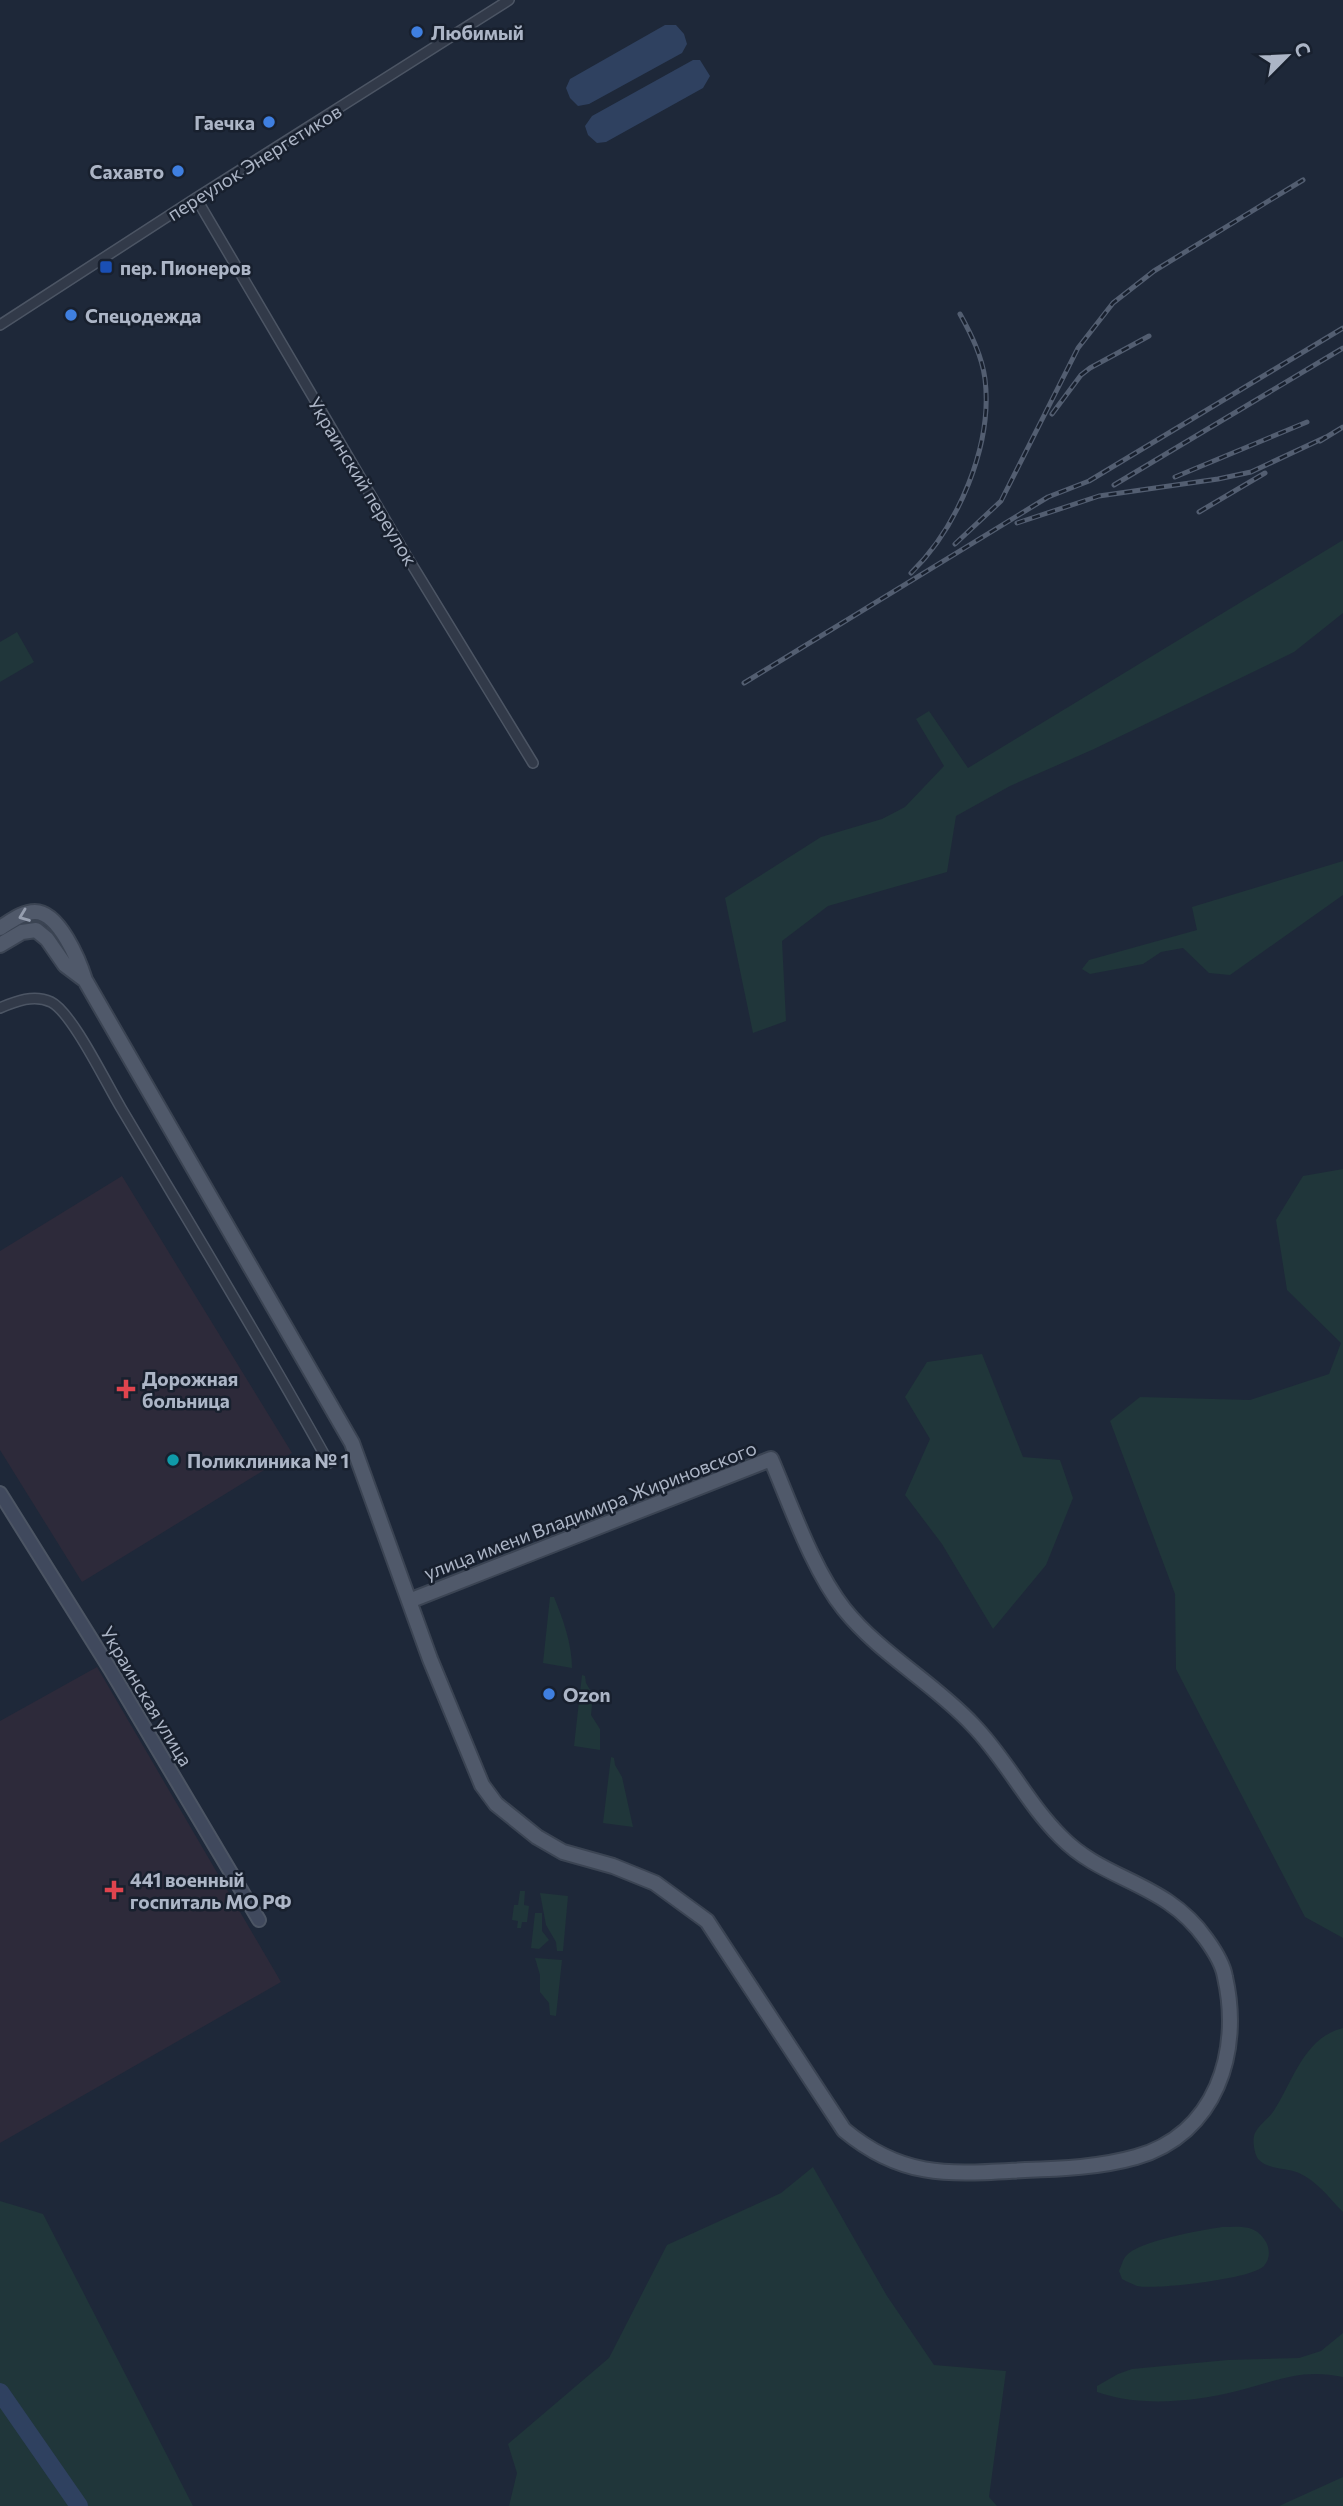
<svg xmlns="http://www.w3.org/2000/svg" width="1343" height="2506" viewBox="0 0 1343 2506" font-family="Commissioner,sans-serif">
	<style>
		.medical { fill: #2d2a3a }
		.green { fill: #20363a }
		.water { fill: #2f4160 }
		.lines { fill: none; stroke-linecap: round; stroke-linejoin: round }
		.river { stroke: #2f4160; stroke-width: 18 }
		.street-casing { stroke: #4c5564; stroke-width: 12 }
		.secondary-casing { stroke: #4c5564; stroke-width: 16 }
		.primary-casing { stroke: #3b4453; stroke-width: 18 }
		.street { stroke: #323a49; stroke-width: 9 }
		.secondary { stroke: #40495d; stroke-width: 12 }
		.primary { stroke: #50596a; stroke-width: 14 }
		.rail-casing { stroke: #535e71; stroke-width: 5 }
		.rail { stroke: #18202e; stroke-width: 2.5; stroke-dasharray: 8; stroke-linecap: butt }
		.oneway { stroke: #959eaf }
		.shop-dot { fill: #3f7fe0; stroke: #18202e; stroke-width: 2.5 }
		.transit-dot { fill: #1a4fb4; stroke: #18202e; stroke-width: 2.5 }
		.health-dot { fill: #e0444e; stroke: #18202e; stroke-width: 2.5 }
		.culture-dot { fill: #0f9aa8; stroke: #18202e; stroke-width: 2.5 }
		.labels { text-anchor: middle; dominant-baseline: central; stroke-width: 5; stroke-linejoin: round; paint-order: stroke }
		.poi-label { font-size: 19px; font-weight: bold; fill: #acb5c6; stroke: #18202e; text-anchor: start }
		.street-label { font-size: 19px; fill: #acb5c6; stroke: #18202e }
	</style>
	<rect width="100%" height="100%" fill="#1e2839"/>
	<path class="medical" d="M122,1176L292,1453L82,1582L0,1450V1251Z
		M97,1667L281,1982L0,2143V1721Z"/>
	<path class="green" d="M1343,540V613L1294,652L1094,749L1010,786L956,816L947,872L828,906L782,941L786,1021L753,1033L725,898L821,837L882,819L905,807L944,766L916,719L929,711L968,768Z
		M17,632L34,662L0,682V642Z
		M1343,861V895L1230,975L1209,973L1183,948L1161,952L1143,964L1090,974L1082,969L1089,960L1197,930L1192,907Z
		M1343,1169V1938L1305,1917L1176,1669L1175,1594L1110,1421L1140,1397L1250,1400L1329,1374L1341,1343L1287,1290L1276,1220L1303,1176Z
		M982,1354L1023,1457L1060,1460L1073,1498L1046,1565L993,1629L942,1544L905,1495L930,1439L905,1397L927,1362Z
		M550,1597H554C563,1619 572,1644 572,1668L543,1663Z
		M582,1675L585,1676L586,1683L593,1695L591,1715L600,1729V1750L574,1746Z
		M611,1757L614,1758L615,1765L622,1777L633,1827L603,1823Z
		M520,1891H525L524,1905L529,1906L527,1922H522L521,1928H517L518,1921L512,1920L514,1905H518Z
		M540,1893L568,1896L563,1951H557L556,1942L546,1925Z
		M535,1913H542V1931L549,1940L539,1949L531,1948Z
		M535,1958L562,1960L556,2016L550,2015L549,2003L540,1992V1975Z
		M1343,2028V2212C1329,2198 1317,2181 1299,2173C1286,2167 1268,2170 1258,2159C1254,2153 1252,2139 1255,2133C1259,2125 1268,2119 1273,2112C1293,2082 1303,2038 1343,2028Z
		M813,2167L887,2296L934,2365L1006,2371L989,2497L997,2506H509L517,2473L508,2444L609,2358L667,2245L781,2193Z
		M0,2201L43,2214L193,2506H0Z
		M1222,2227C1230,2227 1240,2226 1249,2228C1264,2232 1276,2252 1264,2266C1252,2279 1155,2290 1137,2286C1132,2284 1126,2281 1122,2279L1119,2271C1121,2267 1123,2259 1126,2256C1138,2241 1202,2230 1222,2227Z
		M1343,2333V2377C1301,2368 1277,2381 1237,2391C1193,2402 1140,2407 1097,2392V2386L1118,2374L1132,2369L1228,2360L1299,2358L1321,2351Z
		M1343,2477V2506H1279Z"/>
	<path class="water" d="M665,25H676L684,34L687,44L682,53L589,104L578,106L570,98L566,88L570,79Z
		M693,60H700L710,76L703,88L606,142L597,143L588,135L585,126L592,116Z"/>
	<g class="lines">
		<path class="river" d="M0,2392L79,2506"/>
		<defs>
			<path id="street" d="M196,198L406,555L533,763
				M0,325L196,198L509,0
				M0,1008C16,1001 34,994 51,1002C72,1012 107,1085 121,1108C191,1226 263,1343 329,1463"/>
			<path id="secondary" d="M0,1493L110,1669L259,1920"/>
			<path id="primary" d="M0,928C10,922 22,912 35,912C59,912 79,961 85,980L352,1443L430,1659L482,1785L496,1804L537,1837L563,1852L613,1866L655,1883L707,1921L844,2130C904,2180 952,2174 1025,2170C1061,2169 1101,2167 1136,2157C1216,2134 1242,2052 1225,1977C1223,1964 1214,1950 1206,1939C1165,1881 1105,1882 1061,1837C1027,1803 1006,1759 973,1725C934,1683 880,1654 844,1609C813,1570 791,1506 771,1459L409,1601
				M0,945L22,932L36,930L47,939L65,965L85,980"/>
		</defs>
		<use href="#street" class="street-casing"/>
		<use href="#secondary" class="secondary-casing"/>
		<use href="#primary" class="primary-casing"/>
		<use href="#street" class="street"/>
		<use href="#secondary" class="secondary"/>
		<use href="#primary" class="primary"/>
		<defs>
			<path id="rail" d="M1052,414L1081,375L1090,368L1149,336
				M1320,441L1343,427
				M1175,477L1307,422
				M1114,485L1343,348
				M1199,512L1265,473
				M1017,523L1099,496L1218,479L1251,472L1326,437
				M955,544L1001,501L1078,348L1113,303L1154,271L1303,180
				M911,573C958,527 993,445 985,379C982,356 971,334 960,314
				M744,683L1048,497L1089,481L1343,328"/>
		</defs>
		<use href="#rail" class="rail-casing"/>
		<use href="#rail" class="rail"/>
	</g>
	<defs><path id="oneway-chevron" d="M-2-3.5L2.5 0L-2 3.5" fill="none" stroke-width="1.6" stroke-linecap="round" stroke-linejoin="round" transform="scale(1.75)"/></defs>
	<use class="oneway" href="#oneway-chevron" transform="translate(24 916) rotate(159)"/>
	<g class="shop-dot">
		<circle cx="417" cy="32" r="7"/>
		<circle cx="269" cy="122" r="7"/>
		<circle cx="178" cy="171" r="7"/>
		<circle cx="71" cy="315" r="7"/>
		<circle cx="549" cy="1694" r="7"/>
	</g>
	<rect class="transit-dot" x="99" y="260" width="14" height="14" rx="3.5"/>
	<g class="health-dot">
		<path d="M122.5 1378.5h7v7h7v7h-7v7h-7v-7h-7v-7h7z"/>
		<path d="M110.5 1879.5h7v7h7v7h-7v7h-7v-7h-7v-7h7z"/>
	</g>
	<circle class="culture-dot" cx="173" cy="1460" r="7"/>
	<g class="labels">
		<g class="poi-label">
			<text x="431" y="32">Любимый</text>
			<text x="255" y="122" text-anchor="end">Гаечка</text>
			<text x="164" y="171" text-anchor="end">Сахавто</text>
			<text x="120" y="267">пер. Пионеров</text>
			<text x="85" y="315">Спецодежда</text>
			<text x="142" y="1378">Дорожная<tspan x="142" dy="22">больница</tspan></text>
			<text x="187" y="1460">Поликлиника № 1</text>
			<text x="563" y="1694">Ozon</text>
			<text x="130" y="1879">441 военный<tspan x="130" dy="22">госпиталь МО РФ</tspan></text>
		</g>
		<g class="street-label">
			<text transform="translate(254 162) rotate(-32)">переулок Энергетиков</text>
			<text transform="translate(363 481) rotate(59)">Украинский переулок</text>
			<text transform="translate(590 1510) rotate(-21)">улица имени Владимира Жириновского</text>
			<text transform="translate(147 1696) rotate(59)">Украинская улица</text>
		</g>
	</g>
	<g transform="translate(1287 56) rotate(66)" stroke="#18202e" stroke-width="5" paint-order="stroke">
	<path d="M0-5L12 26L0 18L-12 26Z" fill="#acb5c6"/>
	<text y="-10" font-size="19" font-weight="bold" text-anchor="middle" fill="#acb5c6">С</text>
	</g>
</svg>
